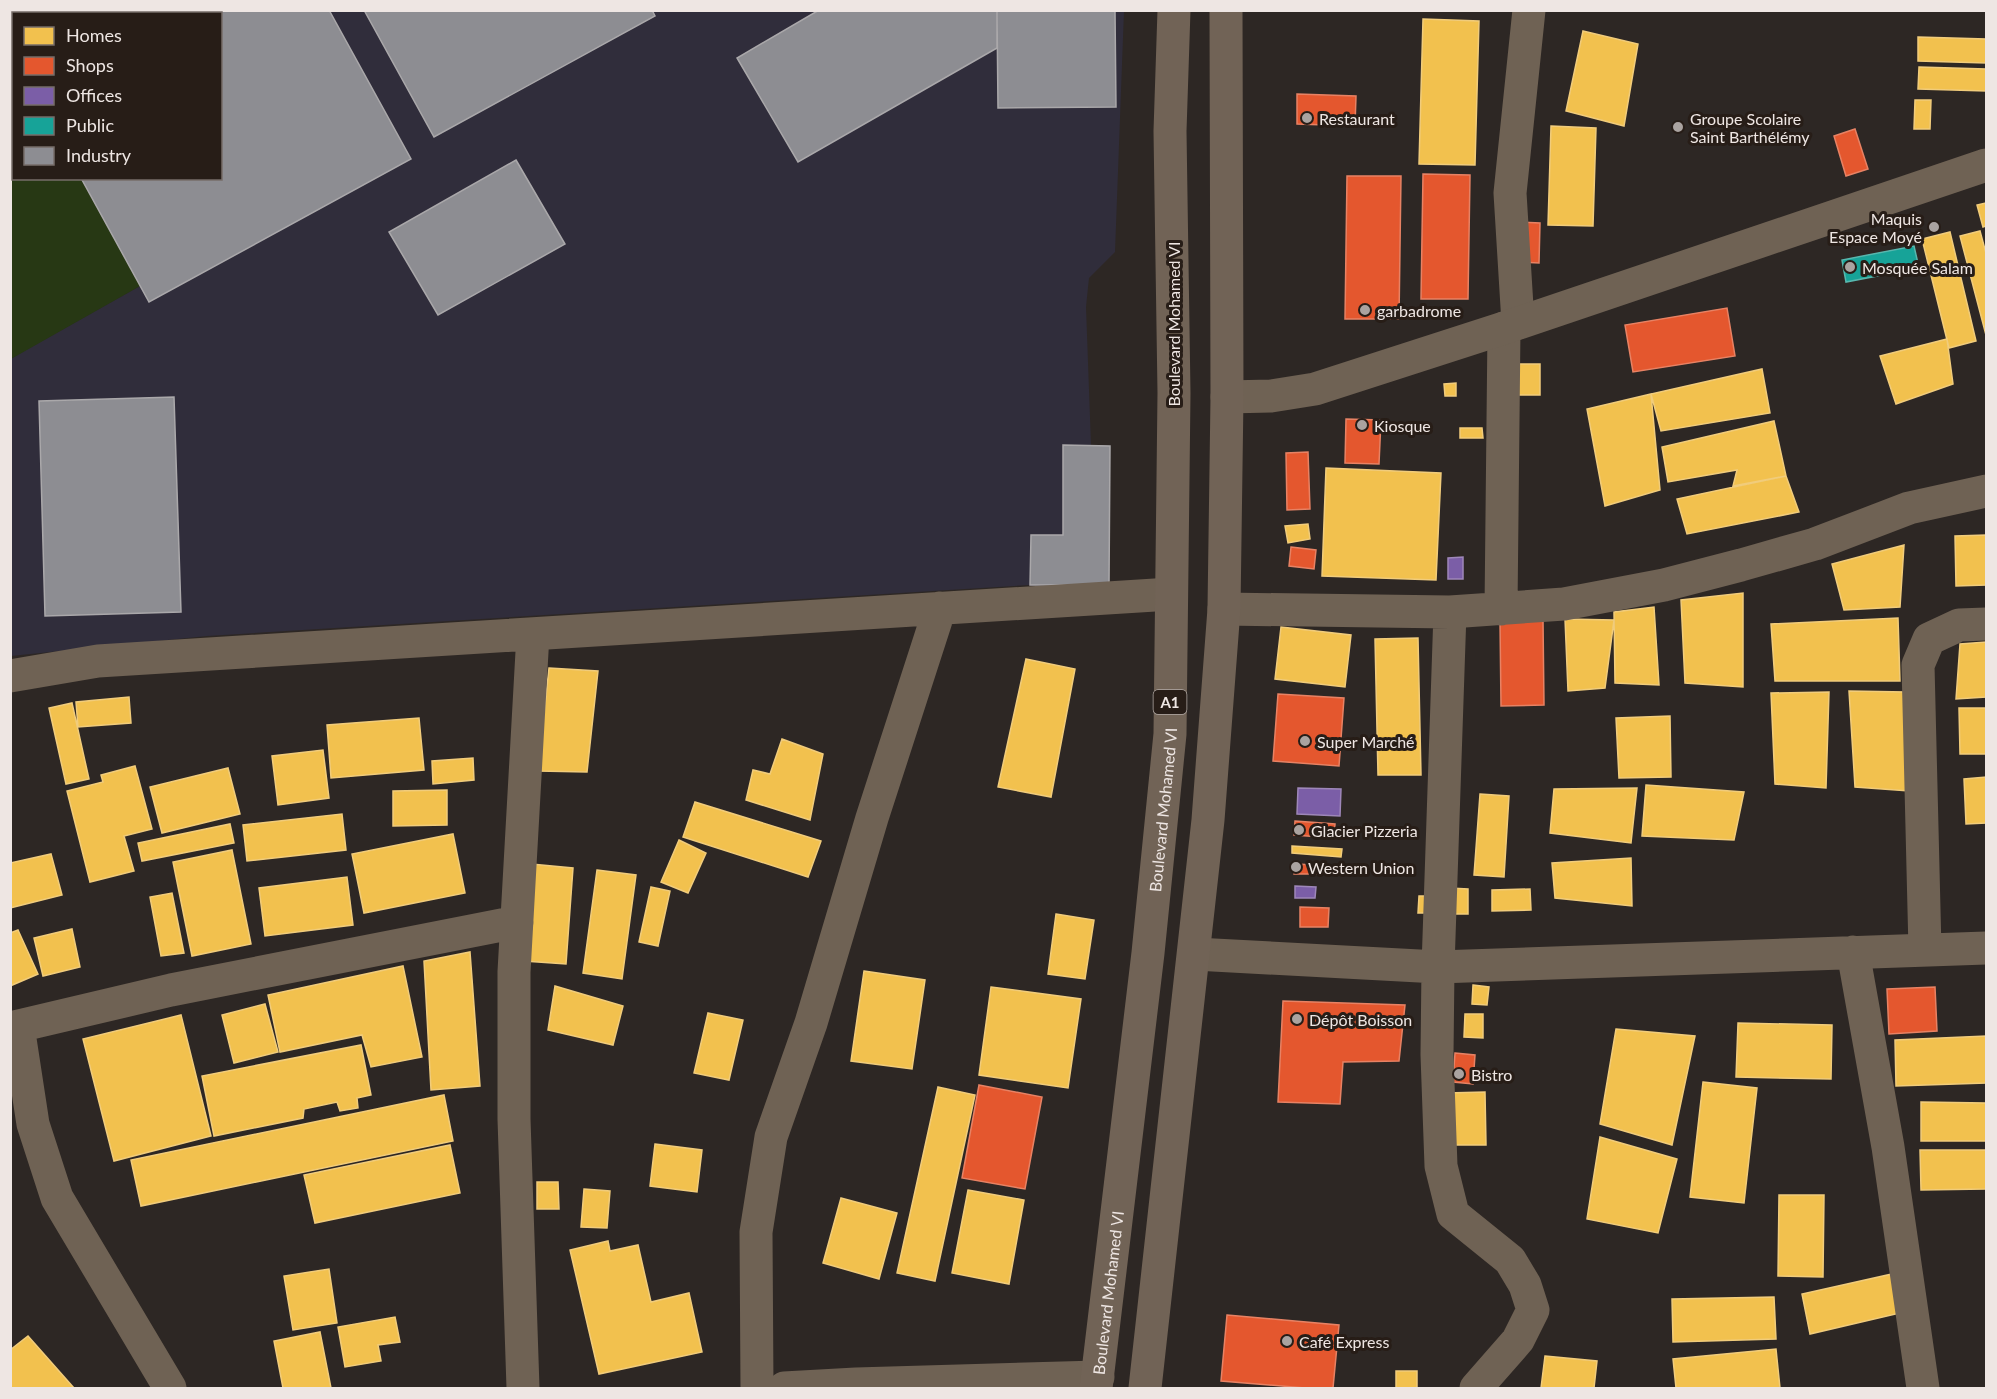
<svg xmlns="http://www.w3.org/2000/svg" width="1997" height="1399" viewBox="0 0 1997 1399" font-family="Lato,sans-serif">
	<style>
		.industrial { fill: #302d3b }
		.green { fill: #273814 }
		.homes { fill: #f2c14e; stroke: #f1cc7b; stroke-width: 1.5 }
		.shops { fill: #e4572e; stroke: #e78264; stroke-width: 1.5 }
		.offices { fill: #7b5ea7; stroke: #9e87b9; stroke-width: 1.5 }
		.public { fill: #17a398; stroke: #58b7ae; stroke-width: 1.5 }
		.industry { fill: #8d8d92; stroke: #aaa8aa; stroke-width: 1.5 }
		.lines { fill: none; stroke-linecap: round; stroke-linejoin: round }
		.minor { stroke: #6f6254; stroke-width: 33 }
		.tertiary { stroke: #6f6254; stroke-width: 33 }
		.primary { stroke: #716356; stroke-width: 33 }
		.poi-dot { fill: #aaa3a0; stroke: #271d17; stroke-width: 2 }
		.labels { text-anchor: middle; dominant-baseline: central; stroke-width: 6; stroke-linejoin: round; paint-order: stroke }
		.shield { fill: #271d17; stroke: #b2aaa6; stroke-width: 1.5 }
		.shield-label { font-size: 15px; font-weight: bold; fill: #eee6e3 }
		.poi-label { font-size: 16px; fill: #eee6e3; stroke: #271d17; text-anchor: start }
		.street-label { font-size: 16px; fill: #eee6e3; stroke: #271d17 }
	</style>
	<rect width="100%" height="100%" fill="#2d2724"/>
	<path class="industrial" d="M11,11H1124L1115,252L1089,278L1086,307L1091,445L1110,446L1109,585H1030L207,636L11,656L10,359L140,286L81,179L220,178V14H14L13,56L11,51Z"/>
	<path class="green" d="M10,51L14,56V178L81,179L140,286L11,359Z"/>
	<path class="homes" d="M1423,19L1479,21L1475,165L1419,164Z
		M1583,31L1638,44L1624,126L1566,111Z
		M1918,37L1986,39V63L1918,61Z
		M1919,67L1986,69V91L1918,89Z
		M1915,100H1931L1930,129H1914Z
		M1551,126L1596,128L1593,226L1548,225Z
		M1986,203V226L1983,227L1977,205Z
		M1980,231L1986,253V335L1960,236Z
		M1950,232L1976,341L1949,348L1922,239Z
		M1947,339L1953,384L1896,404L1880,356Z
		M1513,364H1540V395H1513Z
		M1762,369L1770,413L1661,431L1651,394Z
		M1456,383V396H1445L1444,384Z
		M1651,394L1660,490L1605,506L1587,409Z
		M1774,421L1786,476L1733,486L1737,470L1668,482L1662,447Z
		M1460,428H1482L1483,438H1460Z
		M1326,468L1441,473L1436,580L1322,576Z
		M1786,476L1799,512L1687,534L1677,499Z
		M1308,524L1310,539L1288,543L1285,526Z
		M1986,535V585L1956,586L1955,536Z
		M1904,545L1900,607L1844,610L1832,564Z
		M1743,593V687L1685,683L1681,600Z
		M1654,607L1659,685L1615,683L1614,612Z
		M1898,618L1900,681H1775L1771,624Z
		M1565,619L1614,620L1605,688L1568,691Z
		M1281,627L1351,635L1345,687L1275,679Z
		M1418,638L1421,775H1378L1375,639Z
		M1986,642V697L1956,699L1960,644Z
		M1026,659L1075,669L1051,797L998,787Z
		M549,668L598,671L587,772L538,771Z
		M1849,691L1906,692L1909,791L1855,787Z
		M1829,692L1826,788L1775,784L1771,693Z
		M129,697L131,723L78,727L76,702Z
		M72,703L89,779L66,784L49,708Z
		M1959,708H1986V754H1960Z
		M1670,716L1671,777L1619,778L1616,718Z
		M419,718L424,770L331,778L327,725Z
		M782,739L823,754L810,820L746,800L753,770L770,774Z
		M323,750L329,798L278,805L272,756Z
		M473,758L474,780L433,784L432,761Z
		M135,766L152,829L124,836L134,871L90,882L67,791L103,782L101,775Z
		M228,768L240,814L162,833L150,787Z
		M1986,777V823L1966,824L1964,779Z
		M1646,785L1744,792L1734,840L1642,836Z
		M1637,788L1631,843L1550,833L1554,789Z
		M447,790V825L393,826V791Z
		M1480,794L1509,796L1504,877L1474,875Z
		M695,802L821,841L808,877L683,837Z
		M342,814L346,850L247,861L243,825Z
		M230,824L234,843L142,861L138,843Z
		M453,834L465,893L364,913L352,854Z
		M679,840L706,853L688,893L661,882Z
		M1292,846L1342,849L1341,857L1292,853Z
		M232,850L251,944L192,956L173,862Z
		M51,854L62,895L10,908V863Z
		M1631,858L1632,906L1555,898L1552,863Z
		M531,864L573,868L566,964L524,961Z
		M597,870L636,875L622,979L583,973Z
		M347,877L353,925L265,936L259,888Z
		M651,887L670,891L658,946L639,942Z
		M1449,888L1468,889V914H1449Z
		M1530,889L1531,910L1492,911V890Z
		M172,893L184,953L161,956L150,897Z
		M1419,896H1427L1428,913H1418Z
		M1056,914L1094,920L1085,979L1048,974Z
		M72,929L80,967L43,976L34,938Z
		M18,930L38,974L10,986V933Z
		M470,952L480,1086L431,1090L424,961Z
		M403,966L422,1057L371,1067L362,1035L280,1052L268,995Z
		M864,971L925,980L912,1069L851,1061Z
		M1473,985L1489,987L1487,1005L1472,1004Z
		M555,986L623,1006L613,1045L548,1030Z
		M991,987L1081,999L1068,1088L979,1075Z
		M265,1004L278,1052L234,1063L222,1015Z
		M708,1013L743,1020L729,1080L694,1073Z
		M1465,1014H1483V1038L1464,1037Z
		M181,1015L211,1136L114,1161L83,1039Z
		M1738,1023L1832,1025L1831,1079L1736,1077Z
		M1616,1029L1695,1036L1672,1145L1600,1124Z
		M1986,1036V1083L1896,1086L1895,1040Z
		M361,1045L371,1095L357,1098L358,1108L340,1111L337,1102L304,1109L303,1118L214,1136L202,1076Z
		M1703,1082L1757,1088L1744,1203L1690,1197Z
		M938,1087L975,1095L935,1281L897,1273Z
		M1485,1092L1486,1145H1447L1446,1093Z
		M444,1095L453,1141L141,1206L131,1160Z
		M1921,1102L1986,1103V1141H1921Z
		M1600,1137L1677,1159L1658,1233L1587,1219Z
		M655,1144L702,1150L697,1192L650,1186Z
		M450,1145L460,1193L315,1223L304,1175Z
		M1920,1150H1986V1189L1921,1190Z
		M537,1182H558L559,1209H537Z
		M584,1189L610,1191L607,1228L581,1227Z
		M968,1190L1024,1200L1009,1284L952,1273Z
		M1779,1195H1824L1823,1277L1778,1276Z
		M841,1198L897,1213L879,1279L823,1263Z
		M608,1241L610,1251L638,1245L651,1302L689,1293L702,1352L599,1374L570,1250Z
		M329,1269L337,1323L293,1330L284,1276Z
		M1892,1274L1900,1313L1810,1334L1802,1294Z
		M1774,1297L1776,1339L1673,1342L1672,1299Z
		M395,1317L400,1342L378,1345L381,1361L345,1367L338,1327Z
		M320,1332L331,1388H283L274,1341Z
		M28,1336L74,1388H10V1350Z
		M1776,1349L1780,1388H1676L1673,1359Z
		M1545,1356L1597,1361L1594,1388H1541Z
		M1396,1371H1417V1388H1396Z"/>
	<path class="shops" d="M1297,94L1356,96L1355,126L1297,124Z
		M1855,129L1868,169L1846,176L1834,136Z
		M1423,174L1470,175L1468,299H1421Z
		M1347,176H1401L1399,319H1345Z
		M1519,222L1540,223L1539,263L1518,262Z
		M1727,308L1735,356L1633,372L1625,325Z
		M1346,419L1381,420L1379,464L1345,463Z
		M1308,452L1310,509L1287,510L1286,453Z
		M1291,547L1316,550L1314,569L1289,566Z
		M1543,620L1544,705L1501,706L1500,621Z
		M1278,694L1344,698L1339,766L1273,761Z
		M1295,821L1335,824L1334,838L1294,835Z
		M1294,864L1318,865V874H1294Z
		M1300,907L1329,908L1328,927H1300Z
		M1935,987L1937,1031L1889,1034L1887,989Z
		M1283,1001L1405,1005L1399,1061L1343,1062L1340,1104L1278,1102Z
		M1455,1053L1475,1055L1473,1084L1453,1082Z
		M979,1085L1042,1097L1025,1189L962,1178Z
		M1227,1315L1339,1325L1333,1388H1305L1221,1381Z"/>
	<path class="offices" d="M1463,557V579H1448V558Z
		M1298,788L1341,789L1340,816L1297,814Z
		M1295,886L1316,887L1315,898H1295Z"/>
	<path class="public" d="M1914,246L1919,268L1846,282L1842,260Z"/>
	<path class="industry" d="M10,10H329L411,159L149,302L81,178H220V14H14V56L10,51Z
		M364,10H652L655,16L434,137Z
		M819,10H997V48L798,162L737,58Z
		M997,10H1115L1116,107L998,108Z
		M516,160L565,244L438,315L389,232Z
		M174,397L181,612L45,616L39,401Z
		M1063,445L1110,446L1109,585H1030L1031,535H1063Z"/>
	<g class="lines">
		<path class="minor" d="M1518,323L1510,193L1529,10
			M1224,609L1450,612L1564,604L1664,585L1741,565L1815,544L1909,508L1986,491
			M1501,609L1504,328
			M1450,612L1438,967L1437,1055L1441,1166L1453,1214L1510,1260L1525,1285L1533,1310L1518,1340L1476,1388
			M10,676L98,661L1171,594
			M1925,950L1918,665L1929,639L1959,625L1986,624
			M1853,952L1888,1147L1923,1388
			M1195,954L1438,967L1986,948
			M18,1026L33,1124L57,1198L170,1388
			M10,1028L171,990L517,922
			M523,1388L514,1119V972L533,634
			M757,1388L756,1232L771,1137L811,1023L872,818L940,608
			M784,1388L856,1384L1098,1377"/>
		<path class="tertiary" d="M1227,397L1271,396L1315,389L1504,328L1986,165"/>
		<g class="primary">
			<path id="s1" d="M1096,1388L1148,953L1170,734L1174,393L1170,131L1174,10"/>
			<path d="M1145,1388L1208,820L1224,609L1227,397L1226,10"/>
		</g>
	</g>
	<g class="poi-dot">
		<circle cx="1307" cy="118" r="6"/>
		<circle cx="1678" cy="127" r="6"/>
		<circle cx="1934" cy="227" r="6"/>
		<circle cx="1850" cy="267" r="6"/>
		<circle cx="1365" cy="310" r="6"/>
		<circle cx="1362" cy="425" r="6"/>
		<circle cx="1305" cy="741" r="6"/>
		<circle cx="1299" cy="830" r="6"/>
		<circle cx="1296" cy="867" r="6"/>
		<circle cx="1297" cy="1019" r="6"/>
		<circle cx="1459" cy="1074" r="6"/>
		<circle cx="1287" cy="1341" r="6"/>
	</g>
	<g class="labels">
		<rect class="shield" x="1153.5" y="690" width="33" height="24" rx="4.5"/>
		<g class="shield-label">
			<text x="1170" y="702">A1</text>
		</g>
		<g class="poi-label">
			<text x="1319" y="118">Restaurant</text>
			<text x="1690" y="118">Groupe Scolaire<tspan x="1690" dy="18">Saint Barthélémy</tspan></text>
			<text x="1922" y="218" text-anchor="end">Maquis<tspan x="1922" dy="18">Espace Moyé</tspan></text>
			<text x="1862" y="267">Mosquée Salam</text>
			<text x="1377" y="310">garbadrome</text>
			<text x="1374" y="425">Kiosque</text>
			<text x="1317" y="741">Super Marché</text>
			<text x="1311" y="830">Glacier Pizzeria</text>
			<text x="1308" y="867">Western Union</text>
			<text x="1309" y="1019">Dépôt Boisson</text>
			<text x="1471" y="1074">Bistro</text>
			<text x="1299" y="1341">Café Express</text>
		</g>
		<g class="street-label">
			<text transform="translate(1173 324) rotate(-90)">Boulevard Mohamed VI</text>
			<text stroke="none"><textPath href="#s1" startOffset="582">Boulevard Mohamed VI</textPath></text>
			<text stroke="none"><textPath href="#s1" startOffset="96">Boulevard Mohamed VI</textPath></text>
		</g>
	</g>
	<rect width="1997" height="1399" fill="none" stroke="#eee6e3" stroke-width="24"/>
	<rect x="12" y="12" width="210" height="168" fill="#271d17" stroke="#776d69" stroke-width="1.5"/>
	<rect x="24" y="27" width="30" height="18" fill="#f2c14e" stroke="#776d69" stroke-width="1.5"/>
	<text x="66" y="42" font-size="18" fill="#eee6e3">Homes</text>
	<rect x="24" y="57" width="30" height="18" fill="#e4572e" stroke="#776d69" stroke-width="1.5"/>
	<text x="66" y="72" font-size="18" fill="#eee6e3">Shops</text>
	<rect x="24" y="87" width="30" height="18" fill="#7b5ea7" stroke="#776d69" stroke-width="1.5"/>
	<text x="66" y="102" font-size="18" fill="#eee6e3">Offices</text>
	<rect x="24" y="117" width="30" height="18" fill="#17a398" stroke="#776d69" stroke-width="1.5"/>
	<text x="66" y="132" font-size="18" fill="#eee6e3">Public</text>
	<rect x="24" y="147" width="30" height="18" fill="#8d8d92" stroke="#776d69" stroke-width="1.5"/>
	<text x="66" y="162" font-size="18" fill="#eee6e3">Industry</text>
</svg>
